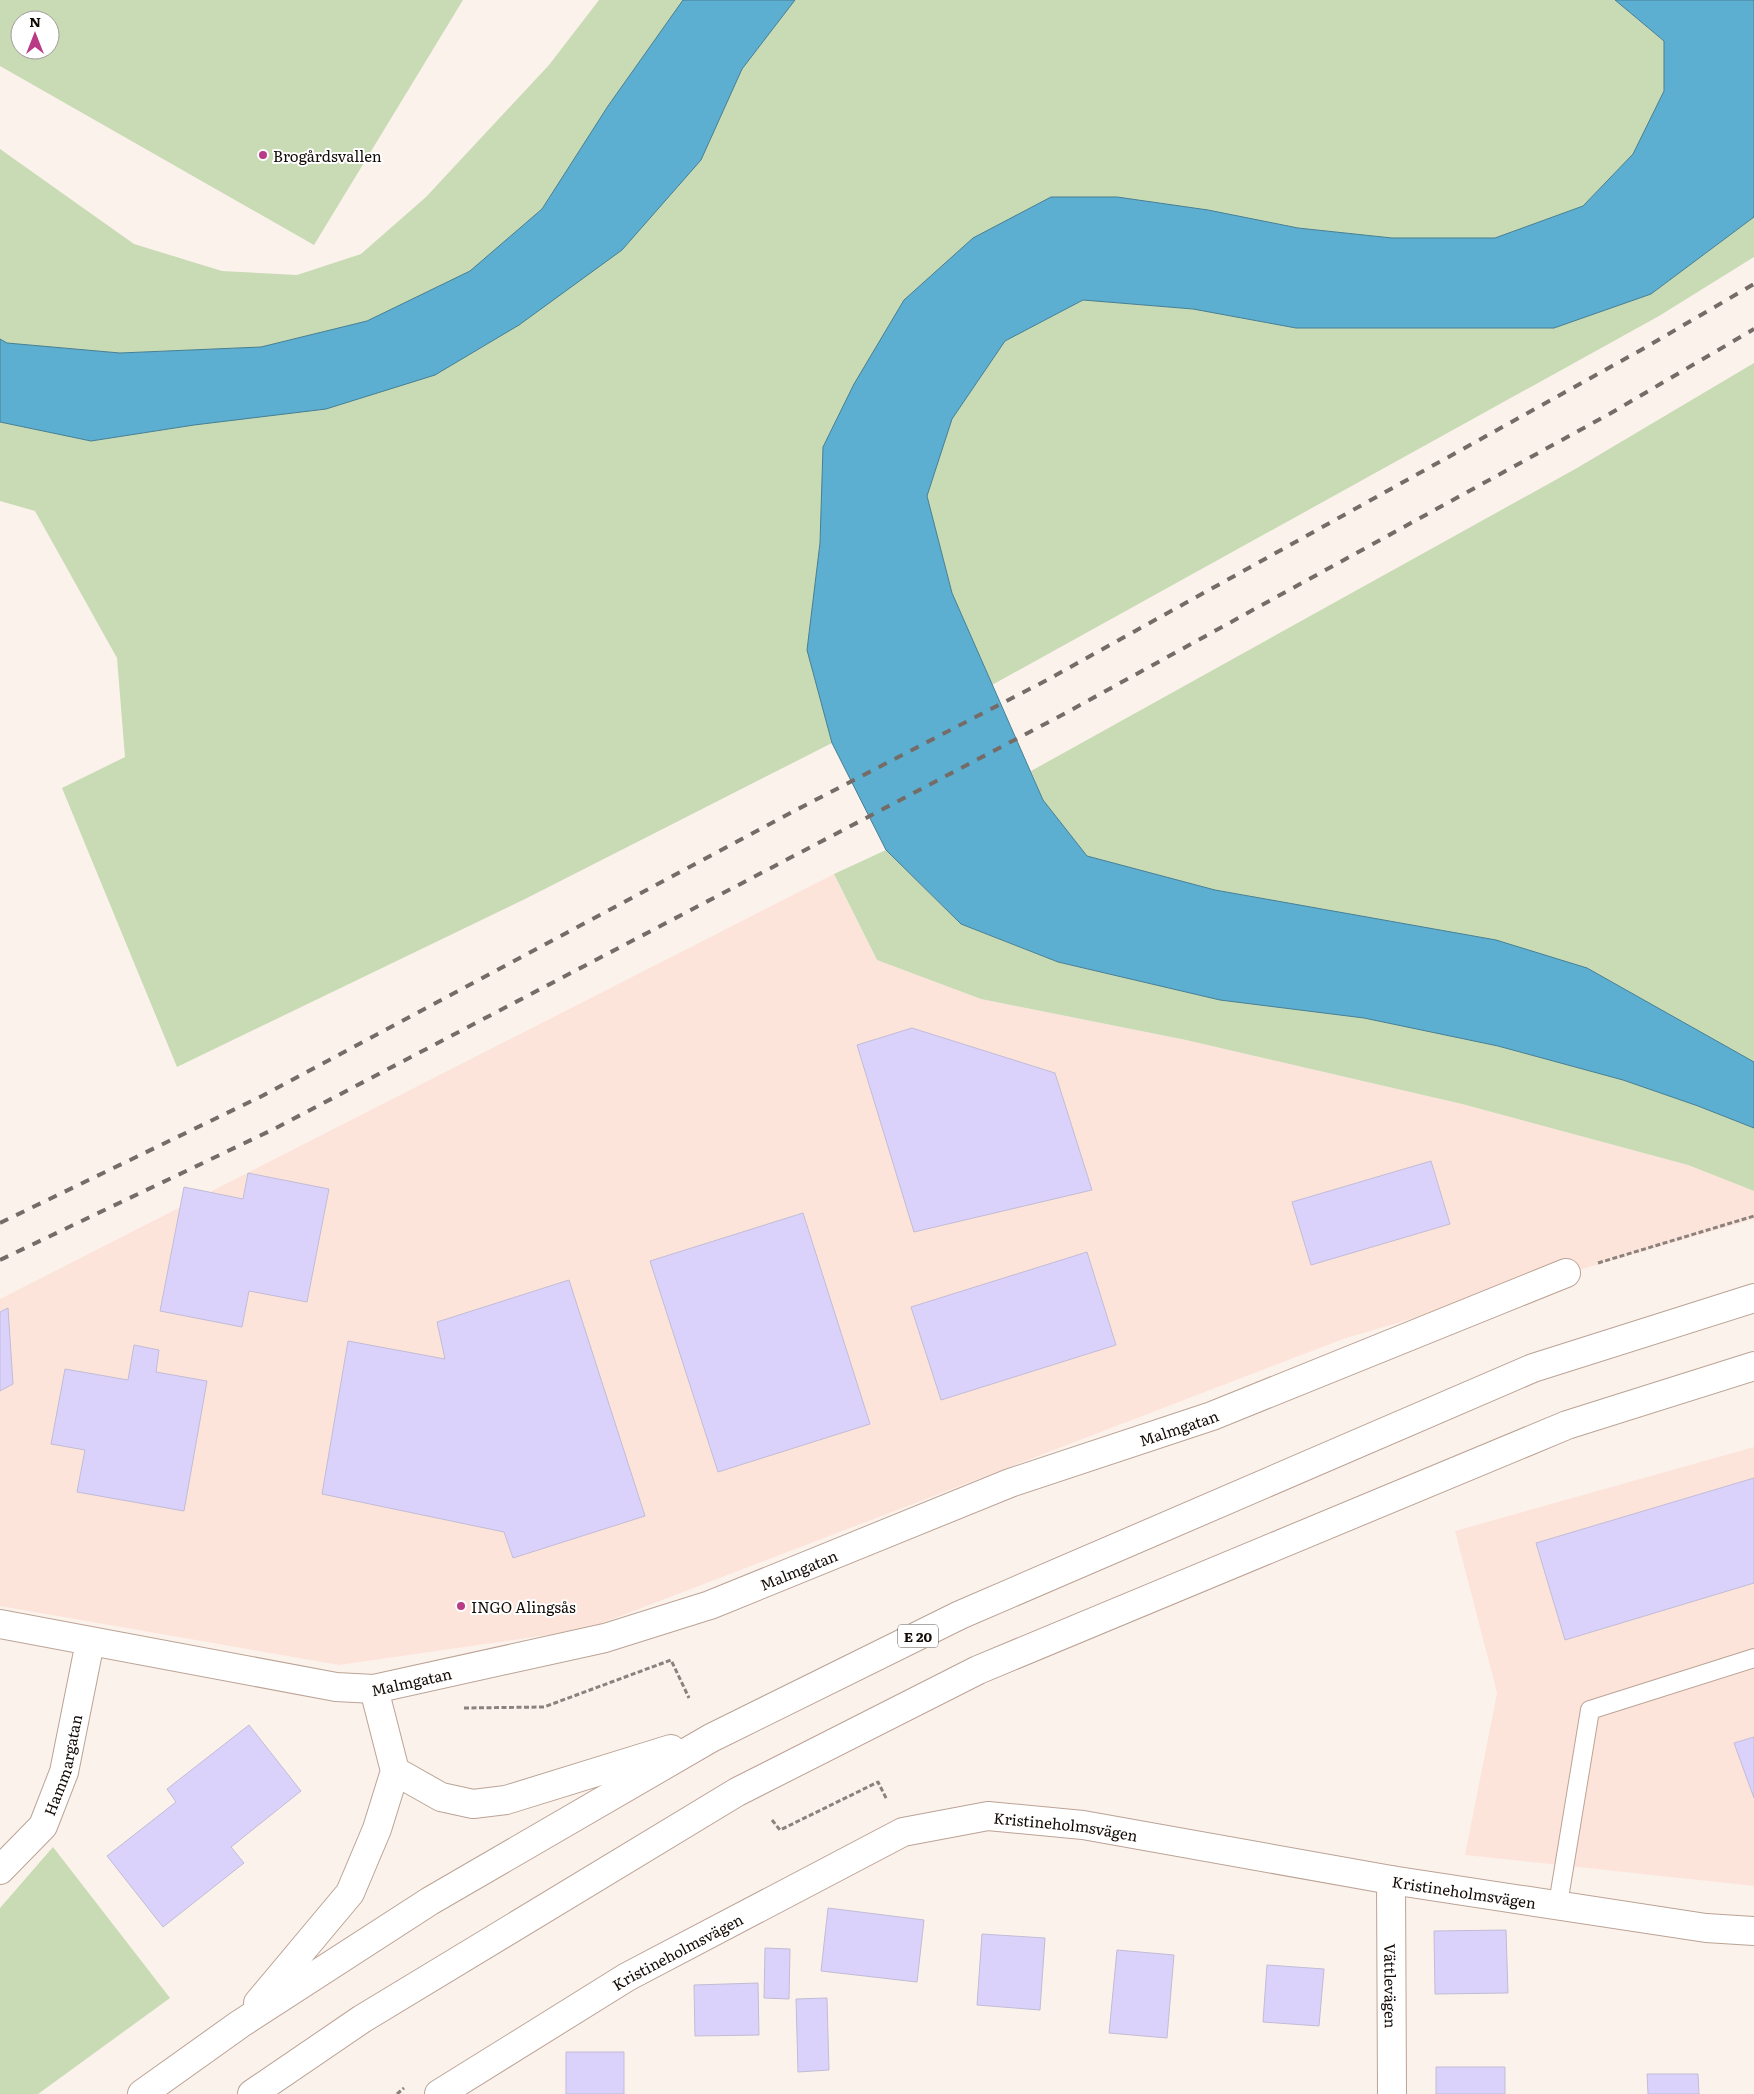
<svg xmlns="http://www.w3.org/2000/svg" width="1754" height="2094" viewBox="0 0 1754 2094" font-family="Literata,serif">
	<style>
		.industrial { fill: #fde4db }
		.green { fill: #c8dbb4; fill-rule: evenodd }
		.water { fill: #5cafd0; stroke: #467e93 }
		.building { fill: #dbd2fb; stroke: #c1bcd5 }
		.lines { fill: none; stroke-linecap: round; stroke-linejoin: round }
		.lane-casing { stroke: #bba395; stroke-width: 20 }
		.street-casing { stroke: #bba395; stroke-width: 30 }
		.secondary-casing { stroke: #bba395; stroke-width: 30 }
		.highway-casing { stroke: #bba395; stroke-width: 30 }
		.path { stroke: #8b827d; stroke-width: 3; stroke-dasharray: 5 2.5; stroke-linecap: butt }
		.lane { stroke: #fff; stroke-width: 18 }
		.street { stroke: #fff; stroke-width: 28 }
		.secondary { stroke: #fff; stroke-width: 28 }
		.highway { stroke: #fff; stroke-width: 28 }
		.rail { stroke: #756c67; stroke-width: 4; stroke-dasharray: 9 9; stroke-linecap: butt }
		.poi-dot { fill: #b93a85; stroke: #fff; stroke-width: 2 }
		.labels { text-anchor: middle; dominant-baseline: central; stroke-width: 4; stroke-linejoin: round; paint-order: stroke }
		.shield { fill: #fff; stroke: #5a5451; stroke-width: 1 }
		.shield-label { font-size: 14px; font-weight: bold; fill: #130b06 }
		.poi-label { font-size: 15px; fill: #130b06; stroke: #fff; text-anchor: start }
		.street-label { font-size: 15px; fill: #130b06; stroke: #fff }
	</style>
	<rect width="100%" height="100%" fill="#fcf2ec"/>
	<path class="industrial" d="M834,874L877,960L981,999L1186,1040L1462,1104L1688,1165L1754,1191V1219L1346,1338L584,1630L339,1665L0,1606V1299Z
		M1754,1447V1886L1465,1855L1497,1693L1455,1531Z"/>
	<path class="green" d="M0,0H463L314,245L0,66ZM20,20H50V50H20Z
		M599,0H683L608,106L542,209L471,271L367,321L261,347L120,353L7,343L0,339V149L134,244L222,271L297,275L361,254L426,197L549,65Z
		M795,0H1615L1664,41V91L1633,154L1583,206L1495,238H1392L1298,228L1208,210L1117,197L823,447L820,543L807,650L832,743L527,898L177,1067L62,788L125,757L117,658L35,511L0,501V422L91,441L194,425L701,160L742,69Z
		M1754,217V257L1659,316L992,685L952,593L927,496L952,419L1005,341L1083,300L1193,309L1296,328H1418L1651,294Z
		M1754,363V1062L1587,968L1496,940L1215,890L1087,856L1043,800L1031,771L1577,468Z
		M886,850L961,924L1057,962L1220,1000L1364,1018L1498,1046L1623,1080L1698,1106L1754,1128V1191L1688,1165L1462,1104L1186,1040L981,999L877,960L834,874Z
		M53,1847L170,1998L38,2094H0V1908Z"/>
	<path class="water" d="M683,0H795L742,69L701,160L622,250L519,325L435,375L326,409L194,425L91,441L0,422V339L7,343L120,353L261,347L367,321L470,271L542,209L608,106Z
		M1615,0H1754V217L1651,294L1554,328H1296L1193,309L1083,300L1005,341L952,419L927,496L952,593L1043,800L1087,856L1215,890L1496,940L1587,968L1754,1062V1128L1698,1106L1623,1080L1498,1046L1364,1018L1220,1000L1058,962L961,924L886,850L832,743L807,650L820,543L823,447L854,384L904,300L973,238L1051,197H1117L1208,210L1298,228L1392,238H1495L1583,206L1633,154L1664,91V41Z"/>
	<path class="building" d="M912,1028L1055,1073L1092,1190L914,1232L857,1045Z
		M1431,1161L1450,1224L1311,1265L1292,1202Z
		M248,1173L329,1189L307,1302L249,1291L242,1327L160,1311L184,1187L243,1199Z
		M803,1213L870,1424L718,1472L650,1261Z
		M1087,1252L1116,1345L941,1400L911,1307Z
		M569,1280L645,1516L513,1558L504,1532L322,1494L348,1341L445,1359L437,1322Z
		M8,1308L13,1384L0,1391V1312Z
		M134,1345L159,1350L156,1372L207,1381L184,1511L77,1492L85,1450L51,1444L65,1369L128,1380Z
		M1754,1478V1583L1565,1640L1536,1543Z
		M249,1725L301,1791L231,1847L244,1863L163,1927L107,1856L176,1802L167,1789Z
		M1754,1737V1798L1734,1743Z
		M828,1908L924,1920L917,1982L821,1971Z
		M1506,1930L1508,1993L1435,1994L1434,1931Z
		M982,1934L1045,1938L1040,2010L977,2005Z
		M765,1948L790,1949L789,1999L764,1998Z
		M1117,1950L1174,1955L1167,2038L1109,2033Z
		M1267,1965L1324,1969L1319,2026L1263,2022Z
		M758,1983L759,2035L695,2036L694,1985Z
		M827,1998L829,2070L798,2072L796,1999Z
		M566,2052H624V2094H566Z
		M1436,2067H1505V2094H1436Z
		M1647,2074H1698L1699,2094H1648Z"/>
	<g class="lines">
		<defs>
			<path id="lane" d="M1558,1904L1590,1710L1754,1658"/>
			<g id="street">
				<path id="s1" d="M0,1624L336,1687L374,1689L605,1638L710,1605L1010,1483L1212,1416L1566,1273"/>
				<path id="s2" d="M0,1870L43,1826L64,1772L90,1642"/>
				<path id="s3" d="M1391,1880L1392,2094"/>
			</g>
			<g id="secondary">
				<path id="s4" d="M439,2094L627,1977L903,1832L988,1816L1083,1825L1391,1880L1706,1928L1754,1931"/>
			</g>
			<path id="highway" d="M395,1771L441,1797L473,1804L506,1800L671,1749
				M258,2003L350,1893L377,1829L395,1771L374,1689
				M142,2094L240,2024L430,1901L711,1738L960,1615L1533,1368L1754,1298
				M252,2094L362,2019L737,1792L978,1670L1567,1425L1754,1366"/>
		</defs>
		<use href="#lane" class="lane-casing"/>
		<use href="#street" class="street-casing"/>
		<use href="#secondary" class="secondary-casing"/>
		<use href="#highway" class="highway-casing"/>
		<path class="path" d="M1598,1263L1754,1216
			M464,1708L544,1707L671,1660L689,1698
			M772,1820L780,1830L878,1782L887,1800
			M397,2094L404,2088"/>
		<use href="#lane" class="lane"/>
		<use href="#street" class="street"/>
		<use href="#secondary" class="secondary"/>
		<use href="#highway" class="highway"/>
		<path class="rail" d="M0,1223L262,1096L798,809L1047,680L1641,350L1754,284
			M0,1260L274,1129L1062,715L1611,413L1754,329"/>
	</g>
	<g class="poi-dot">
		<circle cx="263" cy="155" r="5"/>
		<circle cx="461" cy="1606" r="5"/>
	</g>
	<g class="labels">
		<rect class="shield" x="898" y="1624.5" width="40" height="23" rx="4"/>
		<g class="shield-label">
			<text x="918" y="1636">E 20</text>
		</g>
		<g class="poi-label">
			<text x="273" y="155">Brogårdsvallen</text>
			<text x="471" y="1606">INGO Alingsås</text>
		</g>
		<g class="street-label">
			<text stroke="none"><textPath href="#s1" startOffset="1228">Malmgatan</textPath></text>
			<text stroke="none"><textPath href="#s1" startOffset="822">Malmgatan</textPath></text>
			<text stroke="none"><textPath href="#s1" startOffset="418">Malmgatan</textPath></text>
			<text stroke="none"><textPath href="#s2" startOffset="126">Hammargatan</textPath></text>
			<text stroke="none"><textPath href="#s4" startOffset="698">Kristineholmsvägen</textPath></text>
			<text stroke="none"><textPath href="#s4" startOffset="1102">Kristineholmsvägen</textPath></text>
			<text stroke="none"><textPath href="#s4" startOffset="278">Kristineholmsvägen</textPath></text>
			<text stroke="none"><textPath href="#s3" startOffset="106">Vättlevägen</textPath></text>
		</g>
	</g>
	<g transform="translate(35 35)"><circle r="24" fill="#ffffff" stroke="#a19d9b"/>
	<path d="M0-4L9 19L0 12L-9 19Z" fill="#b93a85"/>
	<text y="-8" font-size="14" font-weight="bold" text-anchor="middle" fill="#130b06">N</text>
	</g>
</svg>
